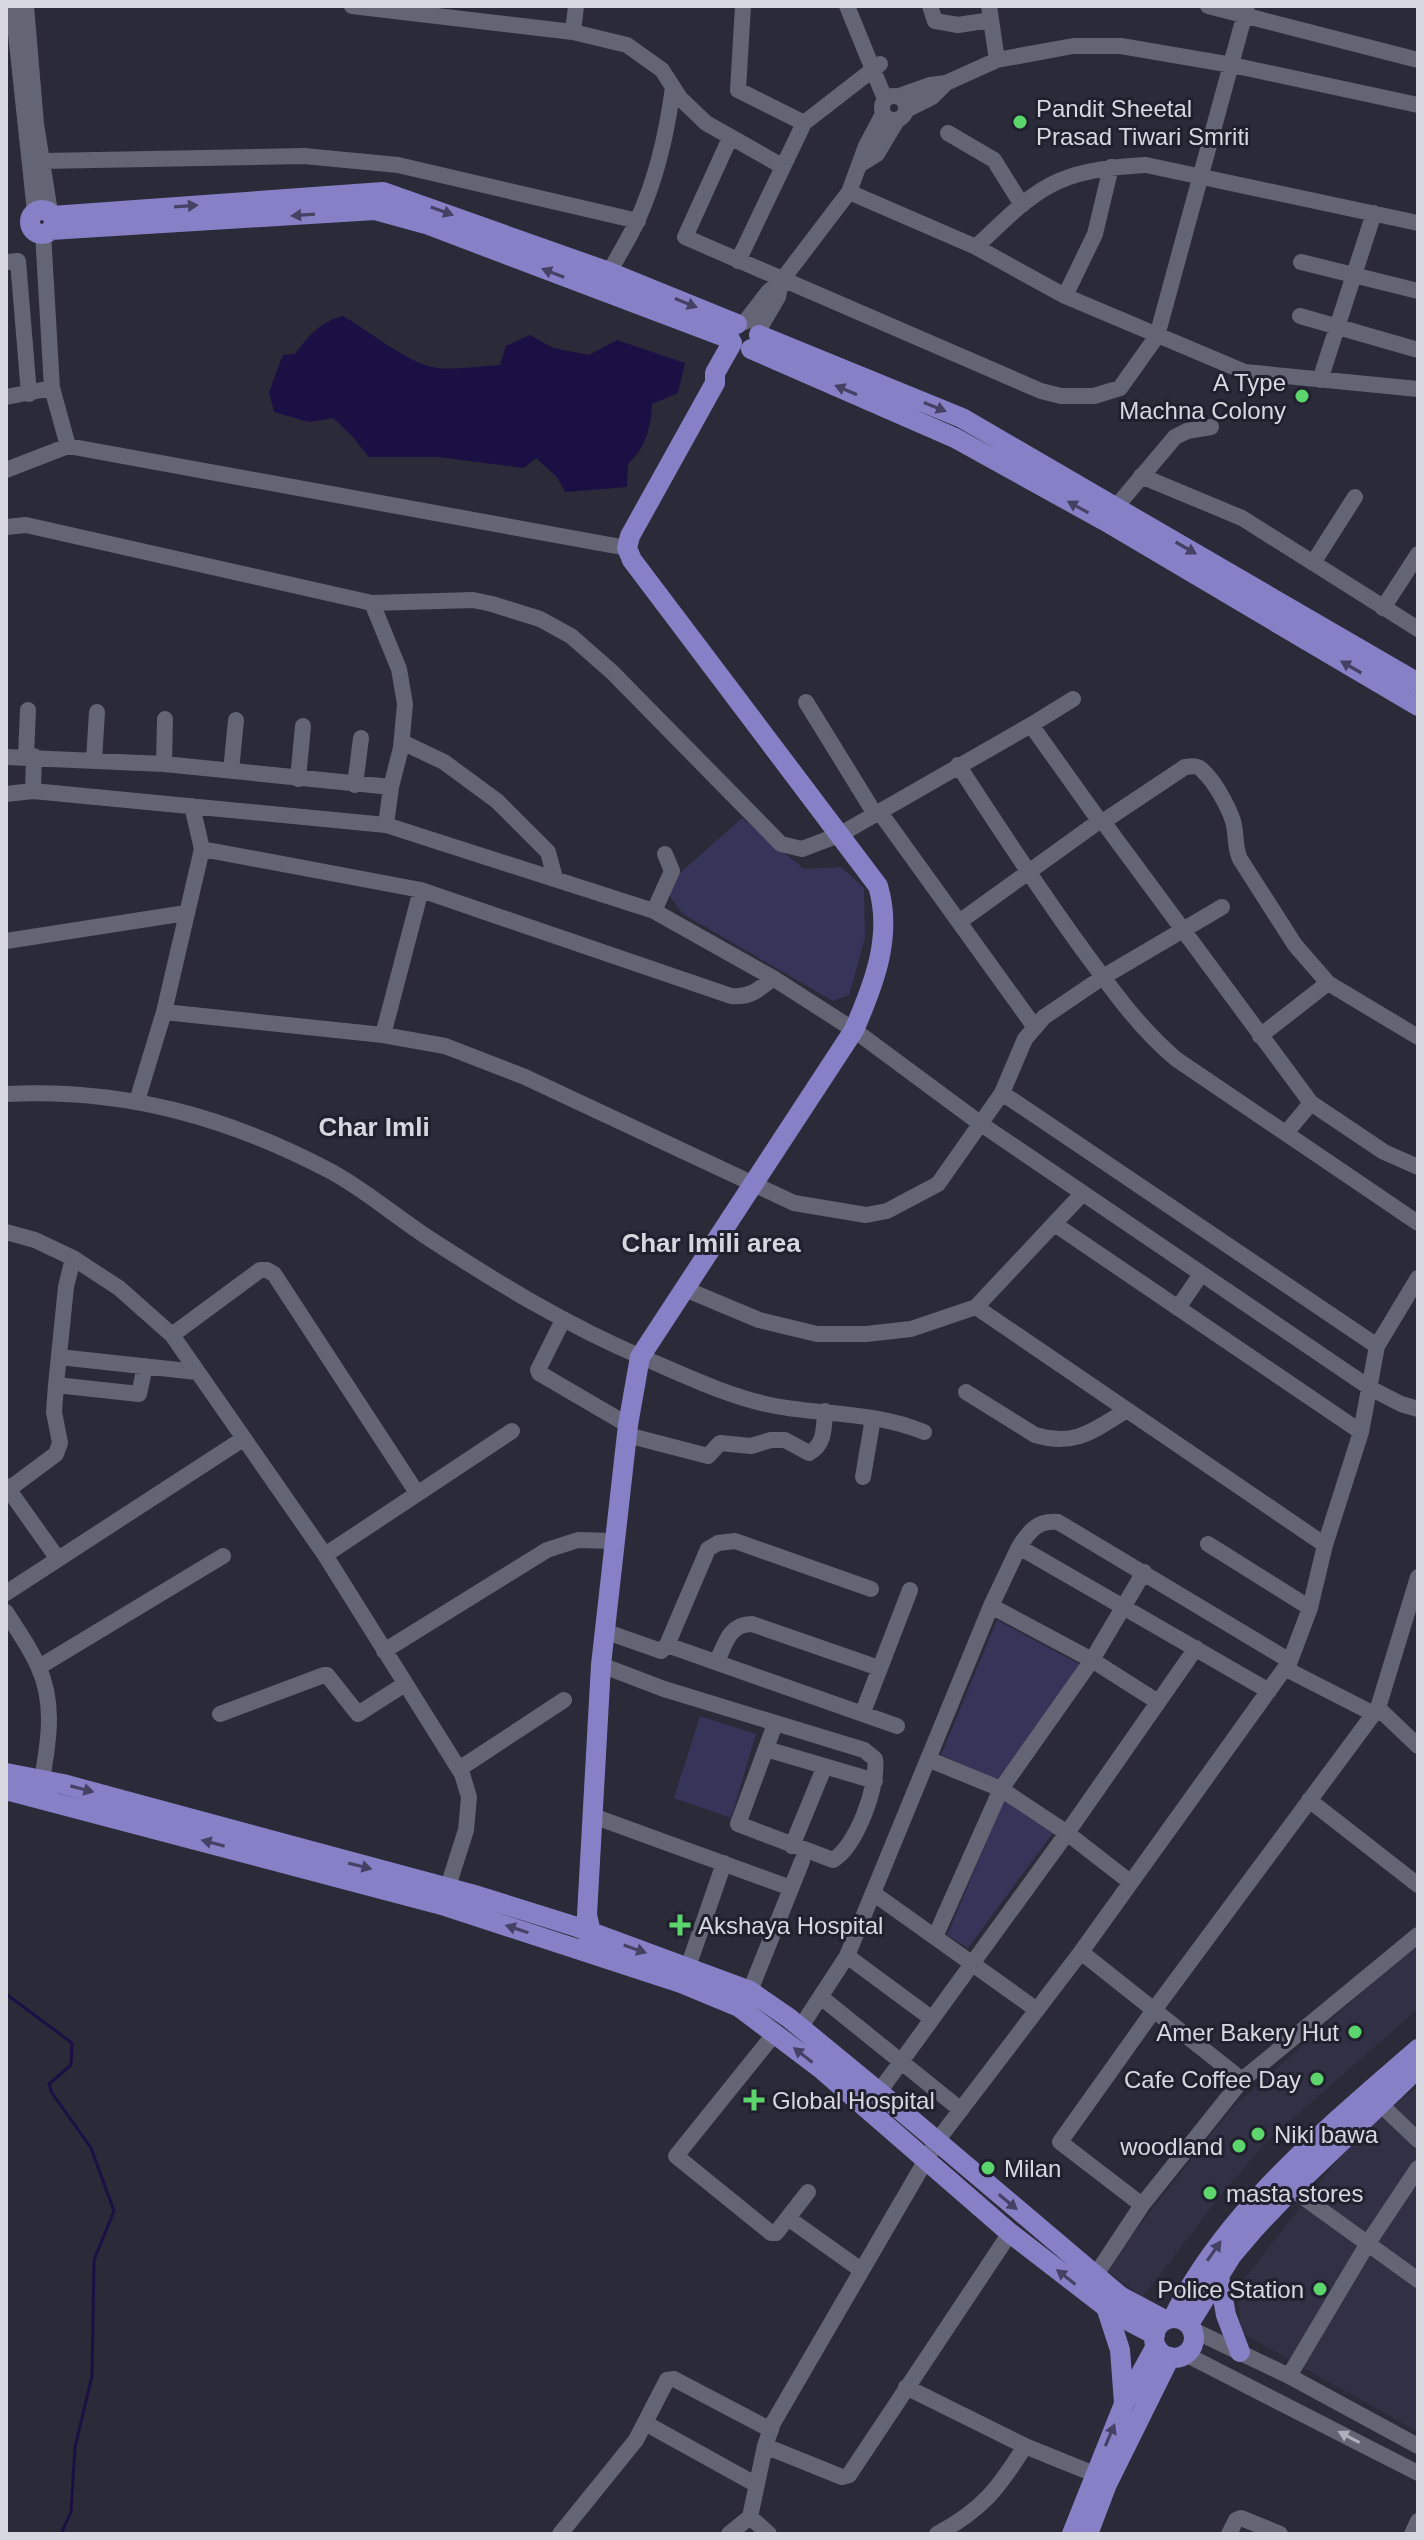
<svg xmlns="http://www.w3.org/2000/svg" width="1424" height="2540" viewBox="0 0 1424 2540" font-family="Arial,sans-serif">
	<style>
		.built { fill: #313045 }
		.green { fill: #363458 }
		.water { fill: #1b1044 }
		.lines { fill: none; stroke-linecap: round; stroke-linejoin: round }
		.stream { stroke: #1b1044; stroke-width: 3 }
		.minor { stroke: #636474; stroke-width: 16 }
		.major { stroke: #8681c7; stroke-width: 20 }
		.oneway { fill: #444264 }
		.oneway2 { fill: #aeafba }
		.poi-dot { fill: #5dd56d; stroke: #20202e; stroke-width: 3 }
		.labels { text-anchor: middle; dominant-baseline: central; stroke-width: 6; stroke-linejoin: round; paint-order: stroke }
		.poi-label { font-size: 24px; fill: #d7d7e0; stroke: #20202e; text-anchor: start }
		.neighbourhood-label { font-size: 26px; font-weight: bold; fill: #d7d7e0; stroke: #20202e }
	</style>
	<rect width="100%" height="100%" fill="#2a2a38"/>
	<path class="built" d="M1418,1942V2009L1266,2142L1217,2200L1143,2297L1107,2271L1128,2240L1230,2110Z
		M1418,2086V2432L1240,2332L1238,2287L1352,2141Z"/>
	<path class="green" d="M742,818L804,869L841,867L864,888L865,938L849,995L833,1001L683,914L669,895L671,881Z
		M997,1620L1081,1665L998,1780L941,1755Z
		M700,1716L756,1734L731,1818L674,1798Z
		M1004,1800L1053,1833L968,1948L947,1935Z"/>
	<path class="water" d="M343,316C370,331 406,363 437,368C456,370 480,366 500,365L506,346L530,335L553,348L589,355L617,340L685,363L678,393L652,404C651,427 646,447 628,464L627,487L565,492L557,477L536,458L524,468L439,457H369L351,435L333,418L309,422L274,412L269,392L283,355L295,354C309,335 320,322 343,316Z"/>
	<g class="lines">
		<path class="stream" d="M6,1994L72,2043L71,2065L49,2084L52,2093L91,2148L114,2211L94,2260L92,2376L75,2447L71,2512L61,2534"/>
		<path class="minor" d="M13,6L35,212
			M26,6L36,124L50,212
			M352,6L573,32L627,45L662,70L680,98L706,123L782,166
			M743,6L738,90L804,123
			M847,6L885,99
			M930,6L935,21L958,25L991,20
			M989,6L997,60
			M1208,6L1418,60
			M573,32L576,6
			M882 108a12 12 0 1 1 24 0a12 12 0 1 1-24 0Z
			M899,96L930,85L946,83L997,60L1073,46H1121L1232,65L1418,105
			M906,110L932,97L946,83
			M948,133L994,160L1022,205
			M730,138L685,237L1041,391L1061,396H1094L1120,388L1157,336L1247,6
			M42,161L304,156L398,165L638,221
			M861,164L877,154L898,119
			M849,192L976,247L1065,296L1245,372L1418,389
			M43,233L52,388L68,446L627,548
			M976,247C1001,224 1028,194 1059,181C1086,169 1117,167 1146,165L1418,223
			M738,261L804,123L880,64
			M6,262L18,261L29,394
			M1301,262L1418,291
			M606,280C615,259 629,240 638,219C657,177 667,133 673,87
			M1065,296L1095,234L1111,167
			M1300,316L1418,350
			M745,322L769,291L782,280L849,192L866,146L883,114
			M758,331L778,297L781,282
			M1320,380L1374,213
			M6,397L52,388
			M6,470L68,446
			M1141,476L1242,518L1418,629
			M1110,514L1175,437L1187,431L1211,427
			M6,527L26,525L372,603L473,600L492,604L540,619L571,636L612,672L781,844L802,849L839,835L1031,725L1101,823L1185,767C1192,766 1198,765 1203,771C1215,782 1228,806 1233,821C1237,834 1234,846 1240,859L1295,945L1328,983L1418,1037
			M1313,563L1355,497
			M372,603L399,669L405,704L401,748L391,787L386,825
			M1383,608L1418,554
			M806,702L875,814
			M1031,725L1073,699
			M402,742L444,762L497,801L548,852L555,878
			M26,756L28,710
			M6,757L164,764L391,787
			M94,760L97,712
			M164,764L165,719
			M958,765C997,825 1036,885 1078,943C1108,984 1137,1026 1176,1059L1418,1223
			M231,771L236,720
			M298,779L303,726
			M355,785L361,738
			M33,791L34,756
			M6,794L33,791L386,825L654,911L773,978L854,1030L981,1124L1370,1388L1401,1404L1418,1409
			M879,811L1034,1026
			M1104,823L1311,1103L1384,1152L1418,1167
			M202,849L421,890L731,996C749,998 759,990 773,978
			M654,911L672,871L665,854
			M959,922L1098,822
			M6,941L186,913
			M164,1012L383,1035L445,1046L525,1077L794,1203L866,1215L887,1211L938,1184L1002,1093L1025,1039L1044,1017L1103,977L1222,907
			M383,1035L421,890
			M1260,1036L1328,983
			M1002,1093L1377,1346
			M6,1094C124,1088 228,1117 332,1172C365,1190 395,1216 427,1237C496,1282 568,1326 644,1358C686,1376 729,1397 775,1406C824,1415 877,1412 924,1432
			M137,1101L164,1012L202,849L192,806
			M1286,1133L1311,1103
			M1056,1225L1361,1432
			M6,1232L35,1240L73,1258L119,1288L172,1335L325,1555L462,1774L469,1797L466,1830L444,1899
			M685,1289L759,1320L817,1334H866L911,1329L976,1307L1082,1194
			M976,1307L1325,1545
			M1178,1308L1201,1274
			M563,1320L538,1370L539,1373L628,1425
			M172,1335L260,1270H267L274,1274L417,1493
			M59,1357L197,1372
			M56,1385L139,1394L145,1366
			M966,1392L1035,1435C1076,1447 1094,1430 1127,1410
			M627,1435L708,1456L720,1443L751,1446L771,1440H785L809,1453C825,1445 824,1427 825,1411
			M863,1477L873,1418
			M6,1486L58,1559
			M9,1489L56,1454L60,1443L54,1412L56,1385L66,1287L73,1258
			M1208,1544L1310,1608
			M1019,1547C1030,1530 1038,1520 1058,1522L1290,1661
			M325,1555L512,1431
			M6,1593L243,1439
			M991,1606L1092,1660L1158,1702
			M6,1612C17,1630 30,1647 38,1666C57,1706 47,1750 40,1791
			M604,1631L661,1651L667,1645L708,1549L718,1543L735,1541L871,1589
			M667,1645L897,1726
			M384,1651L547,1550L578,1540L614,1541
			M717,1662C725,1644 729,1624 752,1624L879,1668
			M601,1665L664,1689L864,1750L875,1759C879,1785 856,1847 833,1860L738,1824L775,1724
			M39,1667L223,1556
			M1286,1669L1374,1714
			M1378,1708L1418,1746
			M863,1712L910,1590
			M220,1714L324,1675H327L358,1714L405,1684
			M766,1749L875,1781
			M930,1760L1001,1789L1067,1833L1130,1882
			M459,1769L564,1700
			M1309,1800L1418,1885
			M593,1816L791,1888
			M792,1846L824,1768
			M873,1893L1037,2010
			M935,1937L1001,1789L1092,1660L1144,1572
			M1081,1952L1242,2080
			M847,1956L931,2018
			M688,1967L724,1863
			M750,1991L802,1861
			M822,1998L961,2110
			M800,2028L847,1956L991,1606L1019,1547L1269,1691
			M775,2033L676,2156L771,2233H776L808,2192
			M879,2092L1067,1833L1196,1648
			M1379,2103L1418,2140
			M1292,2189L1418,2280
			M1142,2205L1060,2142L1154,2010L1378,1708L1418,1577
			M788,2218L861,2270
			M1095,2276L1142,2205L1242,2080L1418,1935
			M1193,2330L1289,2376L1418,2446
			M1185,2354L1418,2473
			M1289,2376L1368,2243L1418,2168
			M906,2387L1025,2446L1094,2474
			M645,2423L757,2485
			M765,2446L842,2477L849,2475L1010,2233
			M750,2517L769,2534
			M560,2534L636,2440L667,2380L674,2379L771,2430
			M729,2534L750,2517L765,2446L773,2423L937,2141L1081,1952L1290,1661L1310,1608L1325,1545L1361,1432L1377,1346L1418,1278
			M937,2534C982,2510 999,2488 1025,2446
			M1229,2534L1236,2520L1241,2518L1280,2534
			M1412,2534L1418,2521"/>
		<path class="major" d="M30 222a12 12 0 1 1 24 0a12 12 0 1 1-24 0Z
			M52,216L383,192L609,272L737,324
			M50,230L375,210L426,224L730,339
			M759,335L962,418L1418,683
			M751,349L955,438L1105,521L1418,706
			M6,1773L63,1784L478,1896L577,1927L750,1991L789,2018L879,2092L1120,2296L1165,2320
			M6,1790L442,1905L681,1983L739,2007L820,2068L1010,2233L1115,2314L1155,2335
			M586,1951L591,1933L587,1915L601,1665L628,1425L640,1357L854,1030C874,984 893,936 878,886L632,560L627,548L630,536L715,383V373L732,343
			M1219,2276L1226,2315L1240,2352
			M1106,2307L1120,2350L1124,2403
			M1173,2318C1226,2210 1329,2127 1418,2049
			M1154 2338a20 20 0 1 1 40 0a20 20 0 1 1-40 0Z
			M1189,2324L1232,2255L1255,2228L1292,2189L1418,2068
			M1072,2534L1124,2404L1156,2346
			M1088,2534L1107,2484L1170,2357"/>
	</g>
	<defs><path id="oneway-solid" d="M-6-.8H1V-3.2L6.5 0L1 3.2V.8H-6Z" transform="scale(2)"/></defs>
	<g class="oneway">
		<use href="#oneway-solid" transform="translate(186 206) rotate(-4)"/>
		<use href="#oneway-solid" transform="translate(442 211) rotate(20)"/>
		<use href="#oneway-solid" transform="translate(303 215) rotate(176)"/>
		<use href="#oneway-solid" transform="translate(553 273) rotate(-159)"/>
		<use href="#oneway-solid" transform="translate(686 303) rotate(22)"/>
		<use href="#oneway-solid" transform="translate(846 390) rotate(-157)"/>
		<use href="#oneway-solid" transform="translate(935 407) rotate(22)"/>
		<use href="#oneway-solid" transform="translate(1078 507) rotate(-151)"/>
		<use href="#oneway-solid" transform="translate(1186 548) rotate(30)"/>
		<use href="#oneway-solid" transform="translate(1351 667) rotate(-150)"/>
		<use href="#oneway-solid" transform="translate(82 1789) rotate(15)"/>
		<use href="#oneway-solid" transform="translate(213 1843) rotate(-165)"/>
		<use href="#oneway-solid" transform="translate(360 1866) rotate(14)"/>
		<use href="#oneway-solid" transform="translate(517 1929) rotate(-162)"/>
		<use href="#oneway-solid" transform="translate(635 1949) rotate(19)"/>
		<use href="#oneway-solid" transform="translate(803 2055) rotate(-142)"/>
		<use href="#oneway-solid" transform="translate(1008 2202) rotate(40)"/>
		<use href="#oneway-solid" transform="translate(1214 2251) rotate(-55)"/>
		<use href="#oneway-solid" transform="translate(1066 2277) rotate(-142)"/>
		<use href="#oneway-solid" transform="translate(1110 2435) rotate(-67)"/>
	</g>
	<use class="oneway2" href="#oneway-solid" transform="translate(1349 2437) rotate(-152)"/>
	<g class="poi-dot">
		<circle cx="1020" cy="122" r="8"/>
		<circle cx="1302" cy="396" r="8"/>
		<path d="M676 1913h8v8h8v8h-8v8h-8v-8h-8v-8h8z"/>
		<circle cx="1355" cy="2032" r="8"/>
		<circle cx="1317" cy="2079" r="8"/>
		<path d="M750 2088h8v8h8v8h-8v8h-8v-8h-8v-8h8z"/>
		<circle cx="1258" cy="2134" r="8"/>
		<circle cx="1239" cy="2146" r="8"/>
		<circle cx="988" cy="2168" r="8"/>
		<circle cx="1210" cy="2193" r="8"/>
		<circle cx="1320" cy="2289" r="8"/>
	</g>
	<g class="labels">
		<g class="poi-label">
			<text x="1036" y="108">Pandit Sheetal<tspan x="1036" dy="28">Prasad Tiwari Smriti</tspan></text>
			<text x="1286" y="382" text-anchor="end">A Type<tspan x="1286" dy="28">Machna Colony</tspan></text>
			<text x="698" y="1925">Akshaya Hospital</text>
			<text x="1339" y="2032" text-anchor="end">Amer Bakery Hut</text>
			<text x="1301" y="2079" text-anchor="end">Cafe Coffee Day</text>
			<text x="772" y="2100">Global Hospital</text>
			<text x="1274" y="2134">Niki bawa</text>
			<text x="1223" y="2146" text-anchor="end">woodland</text>
			<text x="1004" y="2168">Milan</text>
			<text x="1226" y="2193">masta stores</text>
			<text x="1304" y="2289" text-anchor="end">Police Station</text>
		</g>
		<g class="neighbourhood-label">
			<text x="374" y="1127">Char Imli</text>
			<text x="711" y="1243">Char Imili area</text>
		</g>
	</g>
	<rect width="1424" height="2540" fill="none" stroke="#d7d7e0" stroke-width="16"/>
</svg>
